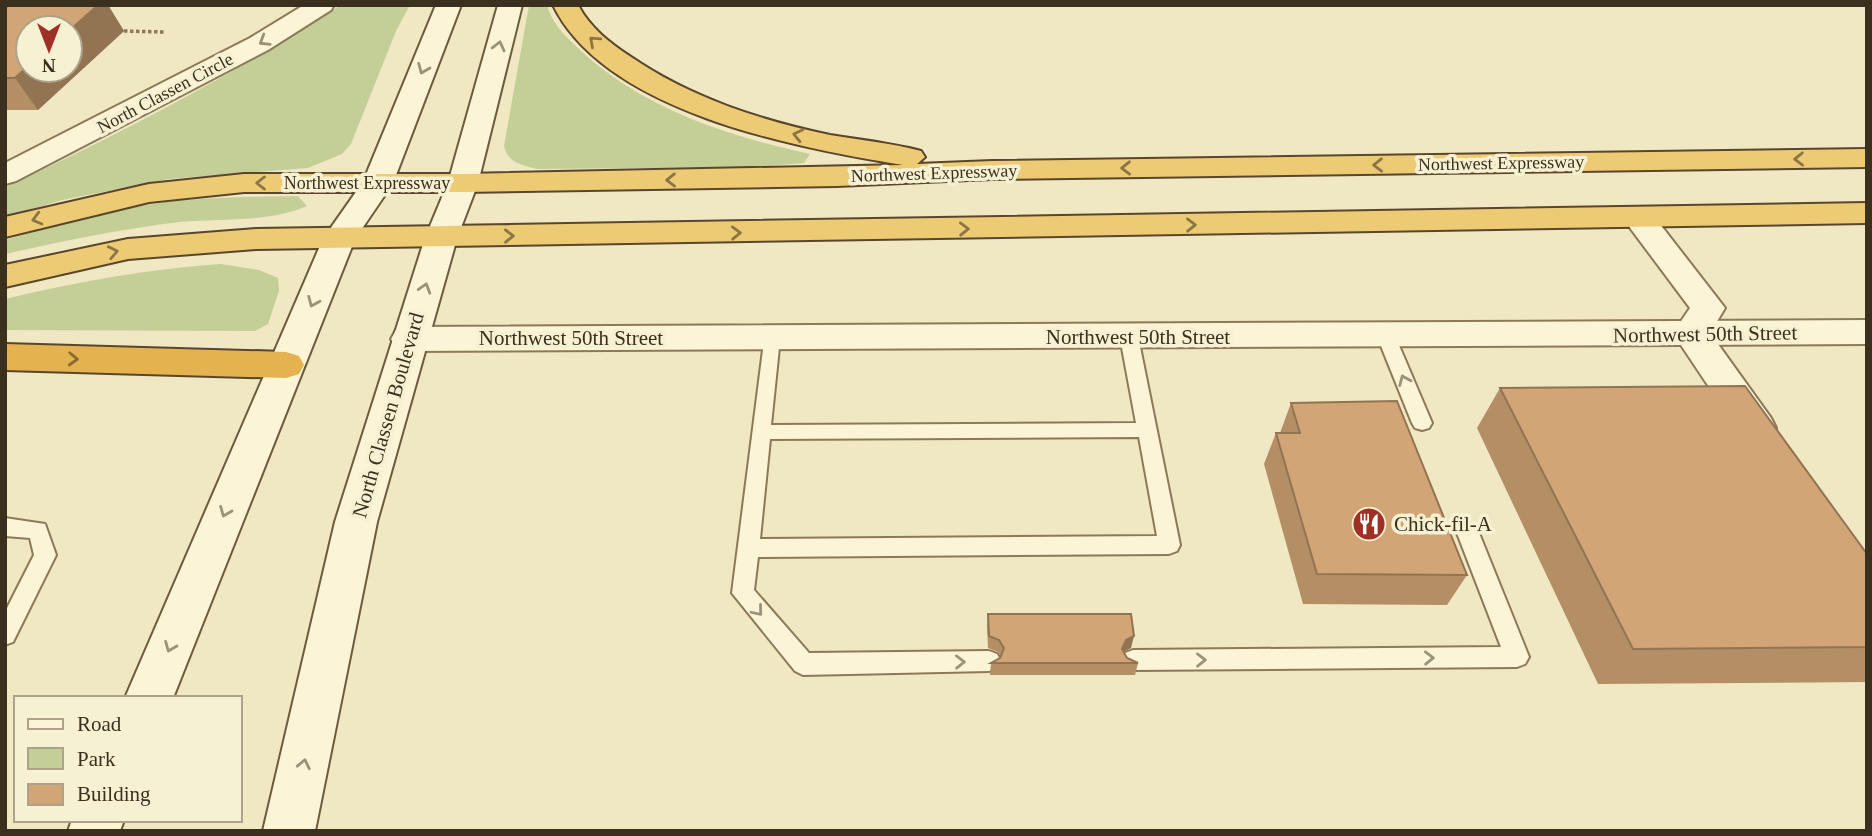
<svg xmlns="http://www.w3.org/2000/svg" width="1872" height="836" viewBox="0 0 1872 836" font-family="Georgia,serif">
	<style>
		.green { fill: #c3cf96 }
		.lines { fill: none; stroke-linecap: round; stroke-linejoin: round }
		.service-casing { stroke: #8c7958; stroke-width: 4 }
		.minor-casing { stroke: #8c7958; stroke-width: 4 }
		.tertiary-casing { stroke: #8c7958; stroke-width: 4 }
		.secondary-casing { stroke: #6e5a3c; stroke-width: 4 }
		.trunk-casing { stroke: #59462d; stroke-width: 4 }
		.motorway-casing { stroke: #59462d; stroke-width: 4 }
		.path { stroke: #8c7958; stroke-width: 3.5; stroke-dasharray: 3.5 2.5; stroke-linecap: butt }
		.service { fill: #fbf4d7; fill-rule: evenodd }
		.minor { fill: #fbf4d7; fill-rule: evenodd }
		.tertiary { fill: #fbf4d7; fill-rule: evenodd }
		.secondary { fill: #fbf4d7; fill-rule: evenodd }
		.trunk { fill: #edca74; fill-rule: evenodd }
		.motorway { fill: #e4b24f; fill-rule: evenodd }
		.wall { fill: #b48e65 }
		.shaded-wall { fill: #927453 }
		.building { fill: #d1a576; stroke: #927453; stroke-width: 2 }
		.oneway { stroke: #9b927a }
		.oneway2 { stroke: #8b7544 }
		.oneway3 { stroke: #876a34 }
		.labels { text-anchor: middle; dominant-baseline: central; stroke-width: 7; stroke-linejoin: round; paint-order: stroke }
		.far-street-label { font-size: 18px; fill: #3b2f1d; stroke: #f7f1d3 }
		.street-label { font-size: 21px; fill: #3b2f1d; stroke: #f7f1d3 }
		.poi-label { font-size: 21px; fill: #3b2f1d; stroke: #f7f1d3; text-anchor: start }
	</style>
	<rect width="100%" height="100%" fill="#f0e7c3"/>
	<path class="green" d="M341,5H410L396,31L351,144L342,154L308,168L169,179L62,200L5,217V187C121,134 234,74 341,5Z
		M529,5H547C552,23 564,35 578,48C641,108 727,136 810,154L804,163L757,167L537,169C522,165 508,163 504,146Z
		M298,196L307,206C267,223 222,218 180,222C120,229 63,241 5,254V240C53,226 103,211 152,204C200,197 250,197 298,196Z
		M221,264L259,270L278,278L279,291L268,324L255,331L5,330V299C77,282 147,269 221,264Z"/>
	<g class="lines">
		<defs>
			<path id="service" d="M1386,330L1392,332L1395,336L1432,423L1429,428L1422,430L1415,428L1412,423L1377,336L1380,332Z
				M1129,331L1135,333L1138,337L1180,545L1177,551L1169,554L758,557L754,590L809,653L989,651L997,654L1001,661L997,668L989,671L803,675L795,671L732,593L765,334H777L780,338L771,425L1136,423L1120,337L1123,333ZM1139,437L1157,536L760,539L770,439Z
				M5,518L45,524L56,555L13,642L5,645V612L34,555L30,538L5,536Z
				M1468,524L1475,527L1479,533L1529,657L1525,664L1517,667L1133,670L1125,667L1121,660L1125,653L1133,650L1501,647L1457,533L1461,527Z"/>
			<path id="minor" d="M1638,207L1649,210L1725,308L1710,333L1771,418L1776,428L1771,438L1757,443L1743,438L1673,333L1690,308L1622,217L1627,210Z"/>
			<path id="tertiary" d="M304,5H334L331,10L268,50L16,181L5,184V163L250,38Z
				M1867,320V344L409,351L396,348L391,339L396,330L409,327Z"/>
			<path id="secondary" d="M436,5H461L393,183L355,239L173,698H125L323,239L363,182Z
				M498,5H522L478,183L457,238L377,522L315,831H263L335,522L425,238L448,183Z
				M72,820H124L120,831H68Z"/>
			<path id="trunk" d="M553,5H578C590,28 610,43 631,57C691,98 760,120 830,135C860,140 891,143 921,151L925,157L917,164L992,161L1867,149V167L992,179L837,186L463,192H244L149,202L5,237V217L149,184L244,174H463L903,165C797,148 605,112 553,5Z
				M1867,203V223L256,249L128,259L5,287V265L128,239L256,229Z"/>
			<path id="motorway" d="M5,344L286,352L299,356L304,365L299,374L286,378L5,370Z"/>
		</defs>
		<use href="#service" class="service-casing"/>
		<use href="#minor" class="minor-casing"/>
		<use href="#tertiary" class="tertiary-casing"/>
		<use href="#secondary" class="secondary-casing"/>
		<use href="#trunk" class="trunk-casing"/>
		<use href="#motorway" class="motorway-casing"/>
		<path class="path" d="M124,31L164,32"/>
		<use href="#service" class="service"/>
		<use href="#minor" class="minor"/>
		<use href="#tertiary" class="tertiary"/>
		<use href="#secondary" class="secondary"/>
		<use href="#trunk" class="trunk"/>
		<use href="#motorway" class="motorway"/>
	</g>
	<path class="wall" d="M9,5H108L124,31L38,110H5V8Z
		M1500,388L1867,554V682L1598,684L1477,428Z
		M1291,403L1467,575L1447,605L1303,604L1264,464L1276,433H1280Z
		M988,614L1131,648L1123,652L1127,658L1138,663L1135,675H990L991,663L1001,656L998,652L988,648L987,626Z"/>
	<path class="shaded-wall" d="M98,5H108L124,31L38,110L15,78L28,66V70H70V30Z
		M1134,636L1131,648L1123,652L1122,649L1126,640Z"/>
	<path class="building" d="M9,5H98L70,30V28H28V66L15,78H5V8Z
		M1745,386L1867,554V647L1633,649L1500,388Z
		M1397,401L1467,575L1317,574L1276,433H1300L1291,403Z
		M988,614H1131L1134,636L1126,640L1122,649L1127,658L1138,663H991L1000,658L1004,648L999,640L989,636Z"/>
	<defs><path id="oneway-chevron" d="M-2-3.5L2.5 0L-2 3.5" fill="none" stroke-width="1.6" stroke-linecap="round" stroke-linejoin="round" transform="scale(1.75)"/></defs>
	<g class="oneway">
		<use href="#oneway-chevron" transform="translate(264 41) rotate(149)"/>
		<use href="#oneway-chevron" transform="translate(499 46) rotate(-76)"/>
		<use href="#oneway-chevron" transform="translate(423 69) rotate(112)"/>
		<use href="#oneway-chevron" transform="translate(425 288) rotate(-73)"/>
		<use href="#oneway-chevron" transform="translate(313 302) rotate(113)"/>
		<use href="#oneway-chevron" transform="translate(1404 380) rotate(-113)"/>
		<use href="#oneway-chevron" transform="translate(225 512) rotate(112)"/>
		<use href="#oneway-chevron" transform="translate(758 611) rotate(50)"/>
		<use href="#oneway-chevron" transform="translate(170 647) rotate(112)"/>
		<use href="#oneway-chevron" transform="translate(1429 658) rotate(-1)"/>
		<use href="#oneway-chevron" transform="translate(1201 660) rotate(-1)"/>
		<use href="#oneway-chevron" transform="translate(960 662) rotate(-1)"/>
		<use href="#oneway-chevron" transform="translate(304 764) rotate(-78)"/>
	</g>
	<g class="oneway2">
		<use href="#oneway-chevron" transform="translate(594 41) rotate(-138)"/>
		<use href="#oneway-chevron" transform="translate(798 135) rotate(-167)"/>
		<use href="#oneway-chevron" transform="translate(1799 159) rotate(179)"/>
		<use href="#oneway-chevron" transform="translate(1378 165) rotate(179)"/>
		<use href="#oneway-chevron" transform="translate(1126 168) rotate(179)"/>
		<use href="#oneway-chevron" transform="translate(671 180) rotate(179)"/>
		<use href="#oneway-chevron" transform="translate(261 183) rotate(180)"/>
		<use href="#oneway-chevron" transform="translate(37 219) rotate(165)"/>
		<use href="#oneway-chevron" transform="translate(1191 225) rotate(-1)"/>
		<use href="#oneway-chevron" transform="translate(964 229) rotate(-1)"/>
		<use href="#oneway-chevron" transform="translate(736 233) rotate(-1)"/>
		<use href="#oneway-chevron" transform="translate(509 236) rotate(-1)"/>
		<use href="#oneway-chevron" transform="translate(113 252) rotate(-12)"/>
	</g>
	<use class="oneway3" href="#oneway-chevron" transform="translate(73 359) rotate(2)"/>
	<defs>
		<symbol id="restaurant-disc" viewBox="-11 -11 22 22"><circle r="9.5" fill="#9e3025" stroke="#f7f1d3"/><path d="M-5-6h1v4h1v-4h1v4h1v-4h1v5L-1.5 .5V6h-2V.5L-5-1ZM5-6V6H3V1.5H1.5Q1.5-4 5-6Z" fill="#fff"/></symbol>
	</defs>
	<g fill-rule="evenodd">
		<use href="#restaurant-disc" x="1350" y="505" width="38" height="38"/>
	</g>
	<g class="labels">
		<g class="far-street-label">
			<text transform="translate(165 93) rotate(-28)">North Classen Circle</text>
			<text transform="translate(1501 163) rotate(-1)">Northwest Expressway</text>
			<text transform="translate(934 173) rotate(-2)">Northwest Expressway</text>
			<text x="367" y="183">Northwest Expressway</text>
		</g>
		<g class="street-label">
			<text transform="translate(1705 334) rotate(-1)">Northwest 50th Street</text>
			<text x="1138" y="337">Northwest 50th Street</text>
			<text x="571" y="338">Northwest 50th Street</text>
			<text transform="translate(388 415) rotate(-74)">North Classen Boulevard</text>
		</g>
		<g class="poi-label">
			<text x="1394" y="524">Chick-fil-A</text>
		</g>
	</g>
	<rect width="1872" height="836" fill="none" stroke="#3b2f1d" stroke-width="14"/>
	<rect x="14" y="696" width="228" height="126" fill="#f7f1d3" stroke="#aca38a" stroke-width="2"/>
	<rect x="28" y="719" width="35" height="10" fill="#fbf4d7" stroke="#aca38a" stroke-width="2"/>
	<text x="77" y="731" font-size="21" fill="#3b2f1d">Road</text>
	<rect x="28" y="748" width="35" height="21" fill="#c3cf96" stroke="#aca38a" stroke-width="2"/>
	<text x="77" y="766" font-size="21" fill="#3b2f1d">Park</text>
	<rect x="28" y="784" width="35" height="21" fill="#d1a576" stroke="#aca38a" stroke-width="2"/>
	<text x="77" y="801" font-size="21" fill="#3b2f1d">Building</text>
	<g transform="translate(49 49) rotate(180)"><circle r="33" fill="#f7f1d3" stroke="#aca38a" stroke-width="2"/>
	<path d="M0-5L12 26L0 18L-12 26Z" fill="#9e3025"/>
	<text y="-10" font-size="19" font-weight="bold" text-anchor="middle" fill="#3b2f1d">N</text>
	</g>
</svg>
